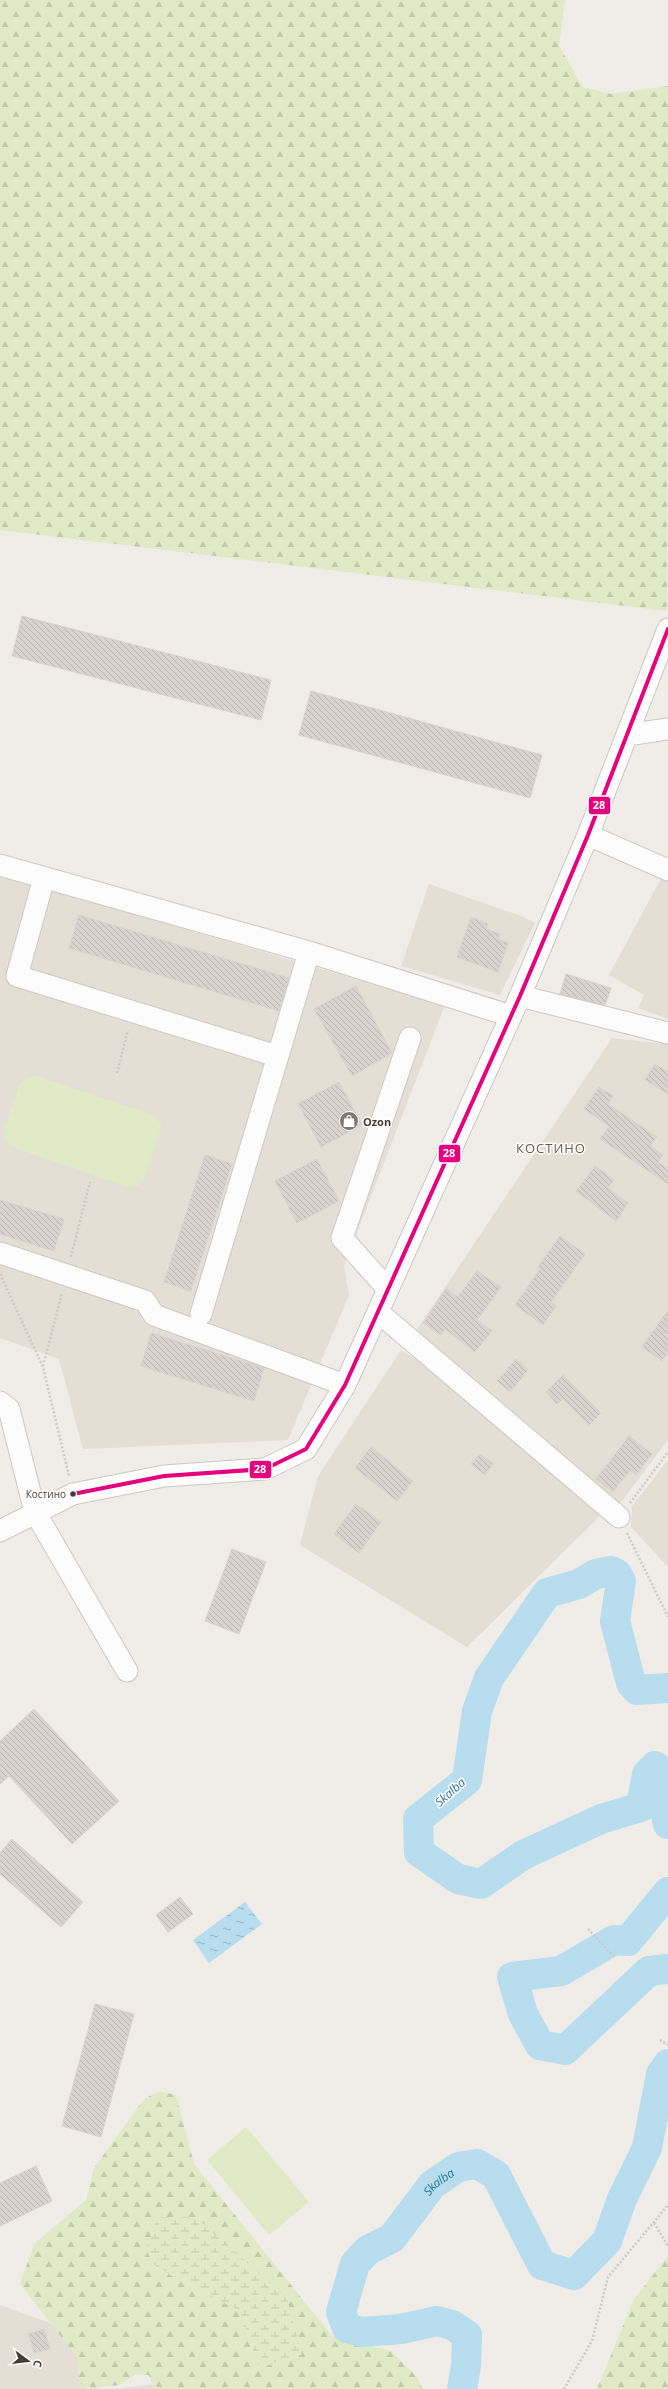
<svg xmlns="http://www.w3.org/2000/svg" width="668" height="2389" viewBox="0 0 668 2389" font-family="'Open Sans',sans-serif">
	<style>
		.residential { fill: #e4ded5 }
		.forest { fill: url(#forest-firs); fill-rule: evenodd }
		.wetland { fill: url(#wetland-marsh) }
		.park { fill: #e0eac7 }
		.water { fill: url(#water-ripples) }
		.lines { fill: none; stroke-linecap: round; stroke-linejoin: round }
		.river { stroke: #b7ddee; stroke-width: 30 }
		.building { fill: url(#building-back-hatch); stroke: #d8d3ce }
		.minor-casing { stroke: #ccc8c4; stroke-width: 23 }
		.path { stroke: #cecac6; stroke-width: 2.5; stroke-dasharray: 2 2; stroke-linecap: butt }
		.minor { stroke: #fdfcfc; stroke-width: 21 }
		.bus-1-casing { stroke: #fff; stroke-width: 7 }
		.bus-1 { stroke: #e5007d; stroke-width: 4 }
		.bus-dot { fill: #453d34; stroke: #fff; stroke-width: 1.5 }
		.labels { text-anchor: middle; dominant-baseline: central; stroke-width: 3; stroke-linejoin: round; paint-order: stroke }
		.bus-label { font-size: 10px; fill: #453d34; stroke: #fff; text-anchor: end }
		.poi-label { font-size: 11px; font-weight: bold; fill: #453d34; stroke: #fff; text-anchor: start }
		.water-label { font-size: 12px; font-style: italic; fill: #2879a3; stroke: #fff }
		.quarter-label { font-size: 13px; letter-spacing: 1px; fill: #685a4b; stroke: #fff }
		.line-badge { stroke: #fff; stroke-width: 1.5 }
		.badge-label { font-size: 11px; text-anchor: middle; font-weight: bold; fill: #fff }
	</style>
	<defs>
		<pattern id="forest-firs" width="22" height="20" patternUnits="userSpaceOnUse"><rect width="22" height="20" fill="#e0eac7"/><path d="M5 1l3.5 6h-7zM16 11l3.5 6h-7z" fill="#c2caac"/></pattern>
		<pattern id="wetland-marsh" width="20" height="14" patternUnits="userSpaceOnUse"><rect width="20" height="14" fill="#e0eac7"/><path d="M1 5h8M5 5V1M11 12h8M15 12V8" fill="none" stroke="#c2caac"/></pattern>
		<pattern id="water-ripples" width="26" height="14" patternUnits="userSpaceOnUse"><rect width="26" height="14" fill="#b7ddee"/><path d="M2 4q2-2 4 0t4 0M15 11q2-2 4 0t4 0" fill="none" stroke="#97b4c2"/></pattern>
		<pattern id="building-back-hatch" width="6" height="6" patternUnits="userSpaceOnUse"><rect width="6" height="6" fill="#d8d3cf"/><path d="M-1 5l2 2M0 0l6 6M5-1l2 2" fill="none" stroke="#bbb6b2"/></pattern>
	</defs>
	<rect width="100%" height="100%" fill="#f0ece8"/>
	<path class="residential" d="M664,873L668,875V1019L638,1008L644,995L609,975Z
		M0,875L445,1005L344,1266L349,1295L288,1440L83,1449L59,1359L0,1338Z
		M429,884L521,916L535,923L500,995L401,966Z
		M612,1038L668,1044V1440L618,1506L415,1332Z
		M401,1350L473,1398L604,1512L467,1647L300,1545L318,1476Z
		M668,1460V1567L631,1527L632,1506Z
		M0,2305L85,2336L98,2389H0Z
		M156,2384L158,2389H112Z"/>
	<path class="forest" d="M0,0H565L559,46L583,87L611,94L668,86L667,611L0,530Z
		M160,2091L176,2095L194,2164L332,2336L391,2351L416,2376L423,2389H155L149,2375H135L120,2385L86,2389L78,2375L77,2357L20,2284L34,2244L86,2200L94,2168L144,2099ZM158,2217L302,2354L259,2368L240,2311L155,2267Z
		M668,2256V2389H597L634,2299Z"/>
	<path class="wetland" d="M158,2217H196L287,2298L302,2354L259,2368L240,2311L156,2267L146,2250Z"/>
	<path class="park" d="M30,1076H37L153,1115L161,1124V1129L144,1180L137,1186L128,1187L12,1147L7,1143L4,1130L20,1083Z
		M246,2127L309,2202L269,2235L207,2160Z"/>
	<path class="water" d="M245,1902L262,1924L209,1963L193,1940Z"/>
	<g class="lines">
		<g class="river">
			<path d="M668,1688L637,1690L631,1683L615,1621L621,1581L617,1574L611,1571L596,1574L579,1584L547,1593L489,1678L477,1711L467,1780L418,1819L419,1852L458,1879L481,1884L523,1855L601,1819L641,1807L647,1774L655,1766C668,1775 663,1808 668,1824"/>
			<path d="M668,1892L628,1941L614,1940L561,1971L512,1977L523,2014L540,2045L565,2050L649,1971L668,1969"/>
			<path id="s1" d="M462,2389L466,2366L467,2335L452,2325L437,2321L401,2329L362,2332L347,2328L341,2312L355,2264L368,2250L392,2238L432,2185L458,2167L477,2164L496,2175L542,2265L574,2275L607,2241L622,2199L647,2148L661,2074L668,2064"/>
		</g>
	</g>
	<path class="building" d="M22,616L271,680L261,720L12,656Z
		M311,691L542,755L530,798L299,735Z
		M79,915L289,978L279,1011L69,948Z
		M471,917L488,924L486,929L500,934L498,939L508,943L498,972L457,957Z
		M566,974L611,988L605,1005L560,994Z
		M356,986L392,1053L352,1076L314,1009Z
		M655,1064L668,1072V1094L645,1080Z
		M339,1082L362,1125L321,1147L298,1104Z
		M599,1087L613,1096L608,1104L657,1137L650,1146L663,1155L658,1162L668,1169V1184L600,1139L609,1126L584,1109Z
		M205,1155L232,1164L191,1291L164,1282Z
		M317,1159L339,1201L297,1223L275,1181Z
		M595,1166L614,1180L608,1188L628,1203L616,1221L576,1191Z
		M0,1200L64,1219L54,1251L0,1234Z
		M560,1236L585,1254L551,1302L556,1306L543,1325L515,1305L540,1269L538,1267Z
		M477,1271L501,1287L477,1320L492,1331L475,1352L445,1329L441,1335L423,1323L446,1289L458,1297Z
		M668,1310V1352L662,1361L642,1347Z
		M151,1333L264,1368L254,1401L141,1366Z
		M516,1359L528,1370L510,1392L497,1381Z
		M563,1375L601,1413L589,1425L563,1399L557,1404L546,1392Z
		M629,1436L652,1454L636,1475L630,1470L613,1492L596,1479Z
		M371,1447L413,1481L397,1501L355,1468Z
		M480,1454L493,1464L485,1475L471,1464Z
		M356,1504L381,1522L359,1553L334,1534Z
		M232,1549L266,1562L239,1634L205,1621Z
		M34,1709L119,1801L72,1844L9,1776L0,1784V1741Z
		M12,1839L83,1902L61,1927L0,1874V1853Z
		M180,1897L193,1914L168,1932L156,1915Z
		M95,2004L134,2014L101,2137L62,2126Z
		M36,2166L52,2201L0,2226V2183Z
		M44,2329L50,2349L34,2353L29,2334Z"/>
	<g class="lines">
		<defs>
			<path id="minor" d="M627,735L668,729
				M588,835L668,870
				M0,865L309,952L511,1016
				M44,878L17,976L277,1056
				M520,996L668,1033
				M0,1253L145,1301L154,1315L345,1385
				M387,1288L342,1238L410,1038
				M378,1312L619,1517
				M201,1314L309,952
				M0,1402L9,1409L35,1512L127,1671
				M0,1531L73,1494L164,1476L265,1469L306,1449L345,1385L520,996L588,835L668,629"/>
		</defs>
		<use href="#minor" class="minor-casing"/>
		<path class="path" d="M117,1073L128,1030
			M71,1257L90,1182
			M0,1274L43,1367L69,1476
			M43,1366L62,1293
			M630,1503L668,1452
			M627,1533L668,1617
			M588,1929L615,1958
			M660,2040L668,2045
			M654,2223L668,2246
			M564,2389L592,2341L608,2277L668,2205"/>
		<use href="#minor" class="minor"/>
		<defs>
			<path id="bus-1" d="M73,1494L164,1476L265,1469L306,1449L345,1385L520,996L588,835L668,629"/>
		</defs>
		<use href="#bus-1" class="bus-1-casing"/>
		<use href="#bus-1" class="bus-1"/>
	</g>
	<defs>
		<symbol id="shop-disc" viewBox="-11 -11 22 22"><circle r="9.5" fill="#817a73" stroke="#fff"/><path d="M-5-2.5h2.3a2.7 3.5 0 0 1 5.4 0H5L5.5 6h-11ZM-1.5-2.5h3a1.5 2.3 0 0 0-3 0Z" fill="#fff"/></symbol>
	</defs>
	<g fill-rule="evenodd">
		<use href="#shop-disc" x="338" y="1110" width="22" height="22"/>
	</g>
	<circle class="bus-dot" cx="73" cy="1494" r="3.5"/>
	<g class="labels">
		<g class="bus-label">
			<text x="66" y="1494">Костино</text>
		</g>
		<g class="poi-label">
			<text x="363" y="1121">Ozon</text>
		</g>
		<g class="water-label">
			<text transform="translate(450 1792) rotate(-42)">Skalba</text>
			<text stroke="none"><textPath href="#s1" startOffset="366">Skalba</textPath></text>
		</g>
		<g class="quarter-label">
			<text x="551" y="1148">КОСТИНО</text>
		</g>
	</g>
	<g class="line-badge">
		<rect x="588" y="796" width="23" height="19" rx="4" fill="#e5007d"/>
		<rect x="438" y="1144" width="23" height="19" rx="4" fill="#e5007d"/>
		<rect x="249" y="1460" width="23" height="19" rx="4" fill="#e5007d"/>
	</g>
	<g class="badge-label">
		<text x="599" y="809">28</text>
		<text x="449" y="1157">28</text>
		<text x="260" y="1473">28</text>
	</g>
	<g transform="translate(28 2361) rotate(105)" stroke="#ffffff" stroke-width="3" paint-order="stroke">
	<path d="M0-3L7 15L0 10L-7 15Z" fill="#453d34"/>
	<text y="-6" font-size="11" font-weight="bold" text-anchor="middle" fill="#453d34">С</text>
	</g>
</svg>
